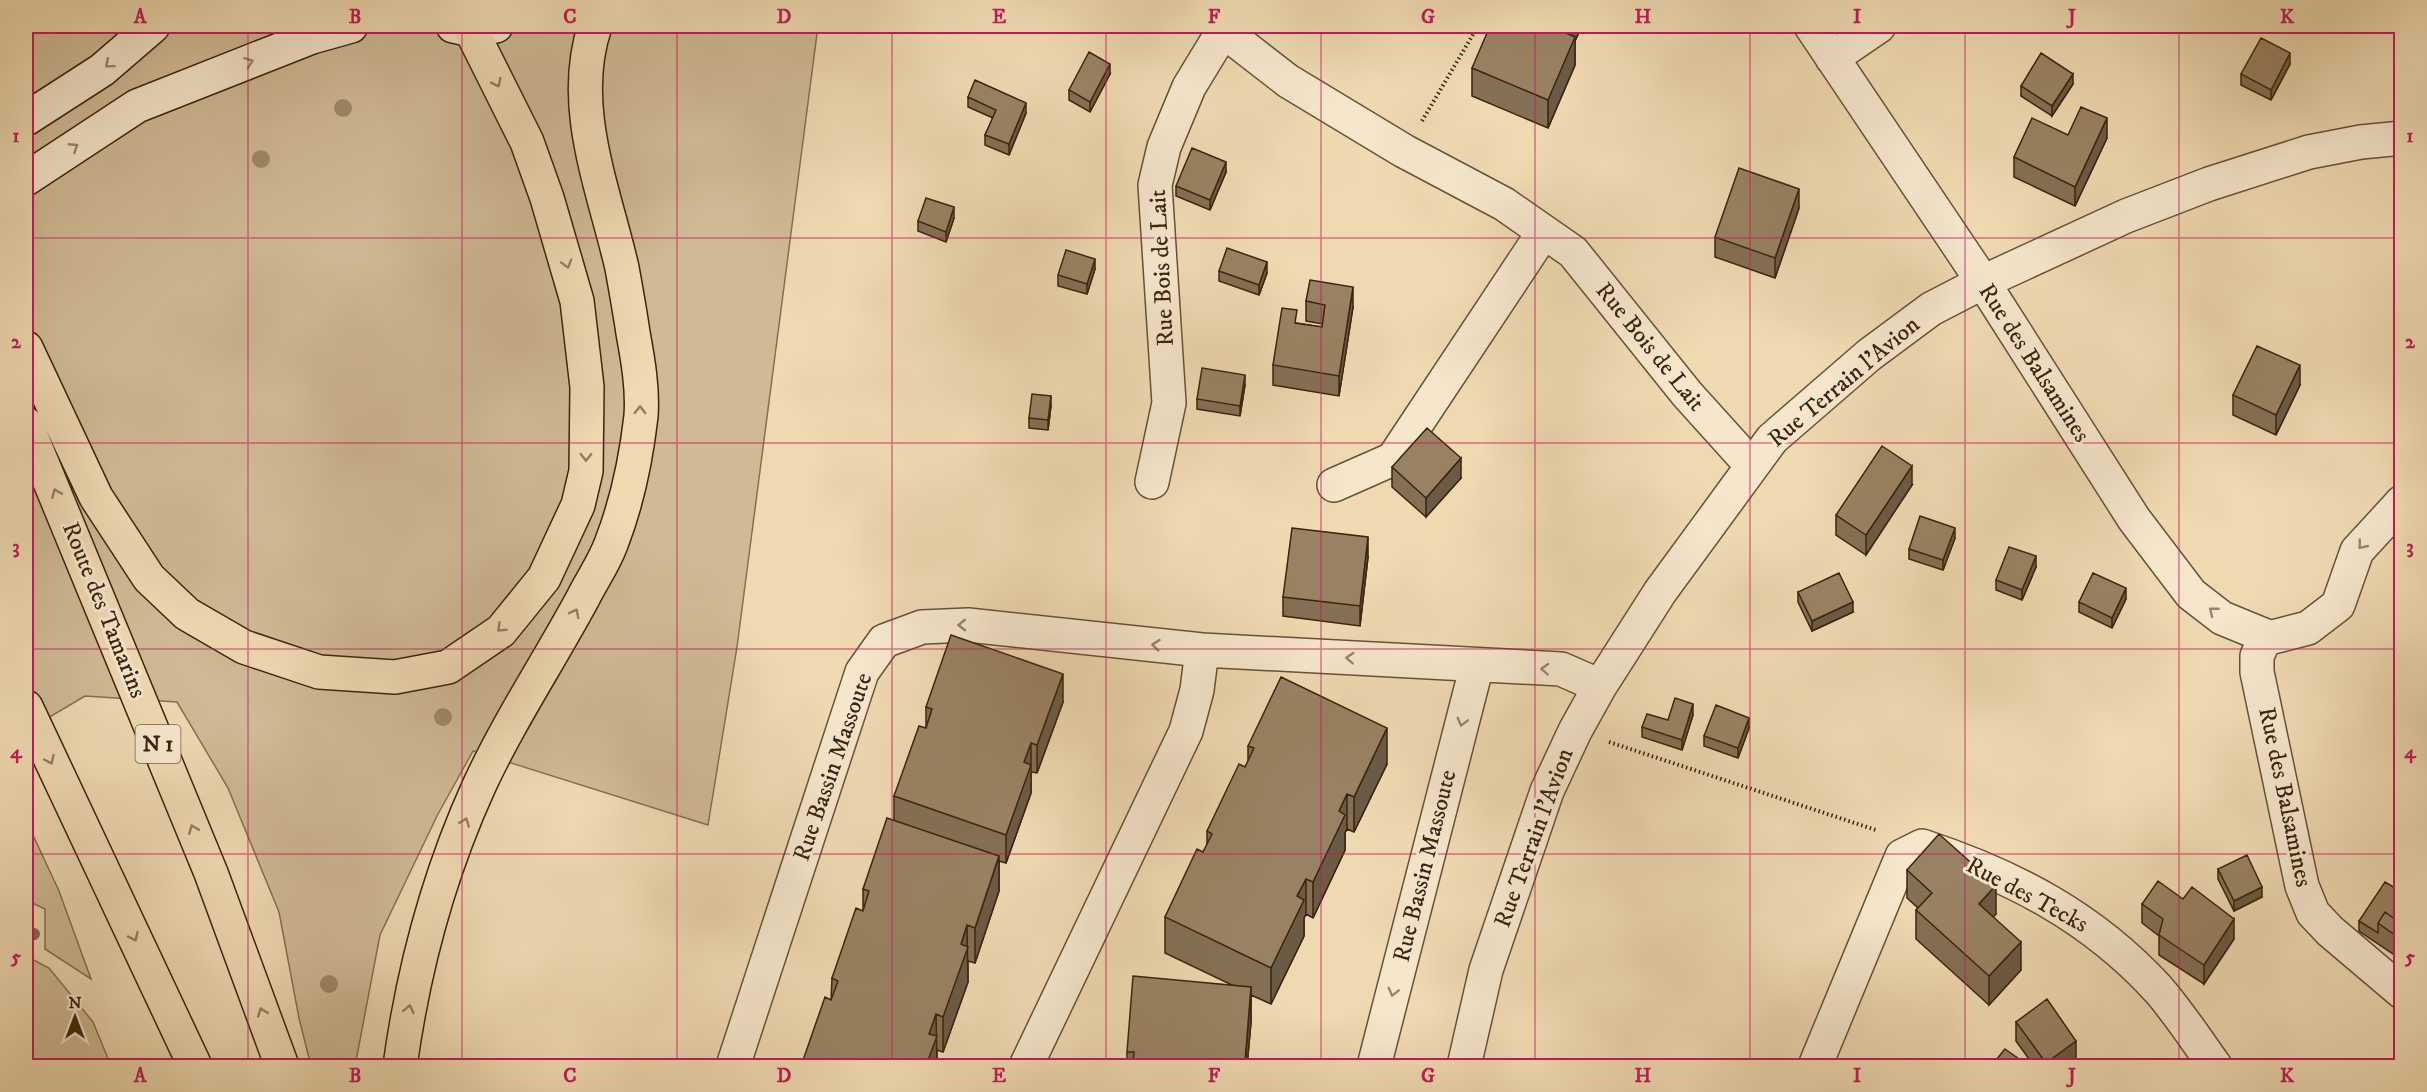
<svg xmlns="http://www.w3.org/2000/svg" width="2427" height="1092" viewBox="0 0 2427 1092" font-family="'IM FELL DW Pica',serif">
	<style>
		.green { fill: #d0ba95; stroke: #866f52; stroke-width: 1.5 }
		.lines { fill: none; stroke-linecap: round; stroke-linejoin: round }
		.stream { stroke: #826b4f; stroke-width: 12 }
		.minor-casing { stroke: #685137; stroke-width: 36 }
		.secondary-casing { stroke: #3b240e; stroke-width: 36 }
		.trunk-casing { stroke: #3b240e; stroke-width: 36 }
		.path { stroke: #3b240e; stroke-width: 4; stroke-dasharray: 1.5 3; stroke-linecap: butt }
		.minor { stroke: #f5e6cc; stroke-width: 33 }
		.secondary { stroke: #f5e6cc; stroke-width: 33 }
		.trunk { stroke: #efd9b1; stroke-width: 33 }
		.tree { fill: #a08a6a }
		.wall { fill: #847055; stroke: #3b240e; stroke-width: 1.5 }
		.shaded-wall { fill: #6b5b45; stroke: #3b240e; stroke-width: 1.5 }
		.building { fill: #998263; stroke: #3b240e; stroke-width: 1.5 }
		.oneway { stroke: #98856d }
		.oneway2 { stroke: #957e60 }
		.grid { fill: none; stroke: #c2185b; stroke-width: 1.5; stroke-opacity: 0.55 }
		.labels { text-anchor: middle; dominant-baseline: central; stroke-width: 6; stroke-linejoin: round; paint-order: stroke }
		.shield { fill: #f5e6cc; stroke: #735e47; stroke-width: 1.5 }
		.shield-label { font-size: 22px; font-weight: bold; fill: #3b240e }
		.street-label { font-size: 24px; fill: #3b240e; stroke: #f5e6cc }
		.neatline { fill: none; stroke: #c2185b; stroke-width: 2 }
		.grid-label { font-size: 20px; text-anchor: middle; font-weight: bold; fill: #c2185b }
	</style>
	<rect width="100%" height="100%" fill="#efd9b1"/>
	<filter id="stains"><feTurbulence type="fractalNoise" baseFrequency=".00333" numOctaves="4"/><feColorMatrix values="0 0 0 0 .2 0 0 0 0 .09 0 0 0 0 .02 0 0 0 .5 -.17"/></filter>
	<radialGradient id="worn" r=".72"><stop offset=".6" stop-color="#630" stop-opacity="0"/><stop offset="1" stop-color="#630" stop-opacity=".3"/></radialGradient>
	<path class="green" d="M26,26H818L737,647L708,825L473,751L438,814L380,935L355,1066H311L299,1018L279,912L228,788L177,702L85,696L26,731Z
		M26,820L59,891L91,979L45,949V909L26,900Z
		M26,943L29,944L26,956L49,968L93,1022L111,1066H26Z"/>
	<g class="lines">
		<path class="stream" d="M26,931L34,934"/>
		<defs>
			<path id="minor" d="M1217,26L1288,81L1404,151L1504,204L1573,252L1687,394L1752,466
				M1811,26L1983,282L2134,519L2191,594L2222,618L2266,636L2273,637L2308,628L2338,605L2357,551L2402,502
				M1832,58L1879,26
				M1152,482L1169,403L1155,185L1164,147L1189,87L1223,31
				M1334,485L1393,459L1543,233
				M2266,636L2257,656V672L2302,886L2313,913L2330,931L2402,992
				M733,1066L862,672L884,641L922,627L968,625L1202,650L1561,669L1600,686
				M1026,1066L1186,731L1197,690L1202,650
				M1374,1066L1477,665
				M1464,1066L1486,970L1547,791L1575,731L1600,686L1660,592L1772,439L1869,355L1931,309L1983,282L2126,216L2209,184L2309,152L2361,142L2402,138
				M1815,1066L1902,856L1922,846C2013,876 2092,917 2158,989C2179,1013 2197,1041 2215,1066"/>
			<path id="secondary" d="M453,26L471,30L496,26
				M26,119L102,70L153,26
				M26,179L137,106L312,37L351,26"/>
			<path id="trunk" d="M26,348L96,497L149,578L187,614L244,647L319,672L395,677L448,667L501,631L544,578L578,505L586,471L587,387L577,301L547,198L527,142L471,30
				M26,424L211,873L282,1066
				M26,707L195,1066
				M400,1066C413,971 439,874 479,786C509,721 549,661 583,598C592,580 604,563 611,544C627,503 636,460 641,416C643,389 638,360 633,333C630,312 626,290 622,268C604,189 568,106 595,26"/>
		</defs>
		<use href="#minor" class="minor-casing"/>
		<use href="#secondary" class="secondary-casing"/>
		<use href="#trunk" class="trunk-casing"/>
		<path class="path" d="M1422,121L1478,26
			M1609,742L1876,830"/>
		<use href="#minor" class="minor"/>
		<use href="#secondary" class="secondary"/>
		<use href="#trunk" class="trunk"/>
	</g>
	<g class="tree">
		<circle cx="343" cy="108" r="9"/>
		<circle cx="261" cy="159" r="9"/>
		<circle cx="443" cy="717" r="9"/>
		<circle cx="329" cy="984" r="9"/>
	</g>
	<path class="wall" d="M1580,26V30L1575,41V65L1548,128L1472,96V68Z
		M2290,64L2271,100L2241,85V74Z
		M1110,74L1090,112L1069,100V90Z
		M2073,84L2052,116L2021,96V86Z
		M968,97L1026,113L1009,155L985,145V135L993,118L968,107Z
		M2068,135L2107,138L2075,206L2014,177V157Z
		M1226,172L1210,210L1176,196V186Z
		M1799,208L1775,278L1715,257V237Z
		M954,218L946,242L918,231V221Z
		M1095,269L1087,294L1058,286V275Z
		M1219,271L1267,273L1259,295L1219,281Z
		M1306,301L1353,307L1339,396L1273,385V365L1297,323L1322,327L1323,324L1306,321Z
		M1245,385L1240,416L1197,409V399Z
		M2300,385L2276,435L2233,415V395Z
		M1051,406L1048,430L1029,428V418Z
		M1392,467L1461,478L1426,517L1392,487Z
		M1912,485L1866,555L1836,535V515Z
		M1955,538L1943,570L1909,559V549Z
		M1368,557L1360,626L1283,616V597Z
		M2036,567L2022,600L1996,590V580Z
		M1798,592L1853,612L1812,631L1798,602Z
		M2126,599L2112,628L2079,612V602Z
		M1063,702L1037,773L1031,772V793L1006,863L999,861V891L975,963L968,961V982L943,1052L937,1050V1066L831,1000L832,978L863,911V889L894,820V796L926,728V707Z
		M1693,715L1682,750L1642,737V727Z
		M1749,728L1738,758L1704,746V736Z
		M1248,746L1387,764L1354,832L1347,829L1345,833V850L1313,918L1306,914L1304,918V936L1271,1004L1251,995V1022L1247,1066H1102L1127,1061V1052L1232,985L1165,953V917L1203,852L1207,845V831L1245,767L1248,762Z
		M2218,869L2262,897L2234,911L2218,879Z
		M1907,870L1996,914L1993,916L2021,970L1989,1005L1916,939V910L1918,908L1907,898Z
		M2402,888V960L2359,931V921L2400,891Z
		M2183,899L2234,939L2204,984L2159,955V936L2142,923V904Z
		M2016,1022L2076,1060L2068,1066H2034L2016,1041Z"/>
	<path class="shaded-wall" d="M1569,26H1580V30L1575,41V65L1548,128V100L1566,33Z
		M2290,53V64L2271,100V90Z
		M1110,64V74L1090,112V102Z
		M2073,74V84L2052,116V106Z
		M1026,103V113L1009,155V144Z
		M2107,118V138L2075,206V187Z
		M1226,162V172L1210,210V200Z
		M1799,189V208L1775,278V258Z
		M954,207V218L946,242V232Z
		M1095,259V269L1087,294V284Z
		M1267,262V273L1259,295V285Z
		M1353,287V307L1339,396V376Z
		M2300,365V385L2276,435V415Z
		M1245,375V385L1240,416V406Z
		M1051,396V406L1048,430V420Z
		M1461,458V478L1426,517V498Z
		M1912,466V485L1866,555V535Z
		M1955,528V538L1943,570V560Z
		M1368,537V557L1360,626V606Z
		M2036,556V567L2022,600V590Z
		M2126,588V599L2112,628V618Z
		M1853,602V612L1812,631V621Z
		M1063,674V702L1037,773V745Z
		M1693,704V715L1682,750V740Z
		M1749,718V728L1738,758V748Z
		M1387,728V764L1354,832V797Z
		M1031,743V793L1006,863V835L1024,762Z
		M1347,794V829L1345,833V850L1313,918V882L1339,811Z
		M999,856V891L975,963V928Z
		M1306,879V914L1304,918V936L1271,1004V968L1297,896Z
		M1996,885V914L1979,932V904Z
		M2262,887V897L2234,911V901Z
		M2234,919V939L2204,984V965Z
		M967,925L968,982L943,1052V1017L961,944Z
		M2021,942V970L1989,1005V976Z
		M1251,987V1022L1247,1066H1245Z
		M936,1014L937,1066H926L929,1034Z
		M2076,1041V1060L2068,1066H2046V1063Z"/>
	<path class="building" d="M1490,26H1569L1566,33L1575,37L1548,100L1472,68Z
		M2261,38L2290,53L2271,90L2241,74Z
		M1089,52L1110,64L1090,102L1069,90Z
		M2041,53L2073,74L2052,106L2021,86Z
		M975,80L1026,103L1009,144L985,135L996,110L968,97Z
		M2081,107L2107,118L2075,187L2014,157L2032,118L2068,135Z
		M1192,148L1226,162L1210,200L1176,186Z
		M1739,168L1799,189L1775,258L1715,237Z
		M926,198L954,207L946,232L918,221Z
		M1227,248L1267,262L1259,285L1219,271Z
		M1066,250L1095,259L1087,284L1058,275Z
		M1310,280L1353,287L1339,376L1273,365L1282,308L1297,310L1295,323L1322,327L1325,305L1306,301Z
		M2257,346L2300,365L2276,415L2233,395Z
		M1202,368L1245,375L1240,406L1197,399Z
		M1032,394L1051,396L1048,420L1029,418Z
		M1427,428L1461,458L1426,498L1392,467Z
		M1882,446L1912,466L1866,535L1836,515Z
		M1920,516L1955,528L1943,560L1909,549Z
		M1292,528L1368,537L1360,606L1283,597Z
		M2009,547L2036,556L2022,590L1996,580Z
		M1839,573L1853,602L1812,621L1798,592Z
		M2093,573L2126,588L2112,618L2079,602Z
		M951,635L1063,674L1037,745L1031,743L1024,762L1031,765L1006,835L894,796L919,726L926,728L932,709L926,707Z
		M1281,677L1387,728L1354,797L1347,794L1339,811L1345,815L1313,882L1306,879L1297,896L1304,900L1271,968L1165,917L1197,849L1203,852L1212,834L1207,831L1239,764L1245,767L1254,748L1248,746Z
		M1675,698L1693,704L1682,740L1642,727L1647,714L1668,720Z
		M1716,705L1749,718L1738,748L1704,736Z
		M887,818L999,856L975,928L967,925L961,944L968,947L943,1017L936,1014L929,1034L937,1036L926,1066H801L825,997L831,1000L838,981L832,978L856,908L863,911L869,891L863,889Z
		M1939,834L1996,885L1979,904L2021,942L1989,976L1916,910L1932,893L1907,870Z
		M2247,855L2262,887L2234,901L2218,869Z
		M2158,881L2183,899L2192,887L2234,919L2204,965L2159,935L2163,919L2142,904Z
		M2385,882L2400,891L2396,896V905L2402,909V920L2400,923L2385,912L2378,923V933L2359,921Z
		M2402,888V899L2396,896Z
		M2385,912L2400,923L2402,920V940L2378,923Z
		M1133,976L1251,987L1245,1062L1238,1061L1237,1066H1102L1103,1059L1133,1061L1134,1052H1127Z
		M2047,999L2076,1041L2046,1063L2016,1022Z
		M2005,1049L2029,1066H1991Z"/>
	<defs><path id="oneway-chevron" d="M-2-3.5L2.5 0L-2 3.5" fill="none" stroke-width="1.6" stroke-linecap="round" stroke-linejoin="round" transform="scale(1.5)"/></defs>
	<g class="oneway">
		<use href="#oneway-chevron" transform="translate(249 62) rotate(-21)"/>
		<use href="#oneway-chevron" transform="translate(109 64) rotate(140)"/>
		<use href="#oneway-chevron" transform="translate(74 147) rotate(-33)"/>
		<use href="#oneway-chevron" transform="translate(2362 545) rotate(129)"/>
		<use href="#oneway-chevron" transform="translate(2213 611) rotate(-142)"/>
		<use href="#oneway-chevron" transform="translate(962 625) rotate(179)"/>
		<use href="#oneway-chevron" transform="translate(1156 645) rotate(-174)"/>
		<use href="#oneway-chevron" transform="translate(1350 658) rotate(-177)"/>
		<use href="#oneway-chevron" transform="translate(1545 669) rotate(-177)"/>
		<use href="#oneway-chevron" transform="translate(1462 722) rotate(104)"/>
		<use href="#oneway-chevron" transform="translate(1393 992) rotate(104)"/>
	</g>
	<g class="oneway2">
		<use href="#oneway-chevron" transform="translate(497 83) rotate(63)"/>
		<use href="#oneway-chevron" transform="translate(567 264) rotate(74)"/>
		<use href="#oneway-chevron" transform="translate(640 410) rotate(-89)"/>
		<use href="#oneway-chevron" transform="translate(586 457) rotate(91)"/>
		<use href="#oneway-chevron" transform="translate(56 493) rotate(-112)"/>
		<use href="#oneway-chevron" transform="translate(575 613) rotate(-62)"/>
		<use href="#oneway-chevron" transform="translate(501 628) rotate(136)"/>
		<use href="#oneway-chevron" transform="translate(50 760) rotate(65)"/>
		<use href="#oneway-chevron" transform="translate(465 822) rotate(-69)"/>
		<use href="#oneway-chevron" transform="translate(193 829) rotate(-112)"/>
		<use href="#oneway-chevron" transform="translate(134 937) rotate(65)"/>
		<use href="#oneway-chevron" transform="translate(409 1009) rotate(-78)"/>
		<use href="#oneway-chevron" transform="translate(262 1012) rotate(-110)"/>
	</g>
	<path class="grid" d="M248,26V1066M462,26V1066M677,26V1066M892,26V1066M1106,26V1066M1321,26V1066M1535,26V1066M1750,26V1066M1965,26V1066M2179,26V1066M26,238H2402M26,443H2402M26,649H2402M26,854H2402"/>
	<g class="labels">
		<rect class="shield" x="135.5" y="725" width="45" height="38" rx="4.5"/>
		<g class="shield-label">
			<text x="158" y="744">N 1</text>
		</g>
		<g class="street-label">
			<text transform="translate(1162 268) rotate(-93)">Rue Bois de Lait</text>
			<text transform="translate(1650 347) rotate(51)">Rue Bois de Lait</text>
			<text transform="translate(2034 363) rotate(57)">Rue des Balsamines</text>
			<text transform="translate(1844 382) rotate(-40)">Rue Terrain l'Avion</text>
			<text transform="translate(104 610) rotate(68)">Route des Tamarins</text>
			<text transform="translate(833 767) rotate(-71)">Rue Bassin Massoute</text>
			<text transform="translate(2285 797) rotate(78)">Rue des Balsamines</text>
			<text transform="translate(1534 838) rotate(-70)">Rue Terrain l'Avion</text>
			<text transform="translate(1425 866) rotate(-76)">Rue Bassin Massoute</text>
			<text transform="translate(2027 895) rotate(28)">Rue des Tecks</text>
		</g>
	</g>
	<rect width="2427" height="1092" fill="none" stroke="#efd9b1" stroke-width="66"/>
	<g transform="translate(75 1017)" stroke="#f5e6cc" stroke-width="4.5" paint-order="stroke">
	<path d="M0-4.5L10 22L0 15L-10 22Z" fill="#3b240e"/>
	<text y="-9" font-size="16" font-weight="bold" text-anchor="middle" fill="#3b240e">N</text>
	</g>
	<rect x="33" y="33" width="2361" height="1026" class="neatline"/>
	<g class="grid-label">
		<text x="140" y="23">A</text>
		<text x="355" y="23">B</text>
		<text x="570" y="23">C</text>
		<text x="784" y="23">D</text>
		<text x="999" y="23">E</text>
		<text x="1214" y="23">F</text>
		<text x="1428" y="23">G</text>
		<text x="1643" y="23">H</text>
		<text x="1857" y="23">I</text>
		<text x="2072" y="23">J</text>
		<text x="2287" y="23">K</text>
		<text x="16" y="142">1</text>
		<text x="2410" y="142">1</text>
		<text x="16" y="348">2</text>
		<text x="2410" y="348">2</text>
		<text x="16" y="553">3</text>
		<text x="2410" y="553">3</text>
		<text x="16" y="758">4</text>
		<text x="2410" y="758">4</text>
		<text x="16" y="963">5</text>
		<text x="2410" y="963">5</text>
		<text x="140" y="1082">A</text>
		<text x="355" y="1082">B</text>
		<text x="570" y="1082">C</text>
		<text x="784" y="1082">D</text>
		<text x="999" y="1082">E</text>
		<text x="1214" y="1082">F</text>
		<text x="1428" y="1082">G</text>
		<text x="1643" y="1082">H</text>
		<text x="1857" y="1082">I</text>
		<text x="2072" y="1082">J</text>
		<text x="2287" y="1082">K</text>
	</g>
	<rect width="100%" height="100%" filter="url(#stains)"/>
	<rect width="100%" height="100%" fill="url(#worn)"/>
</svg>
